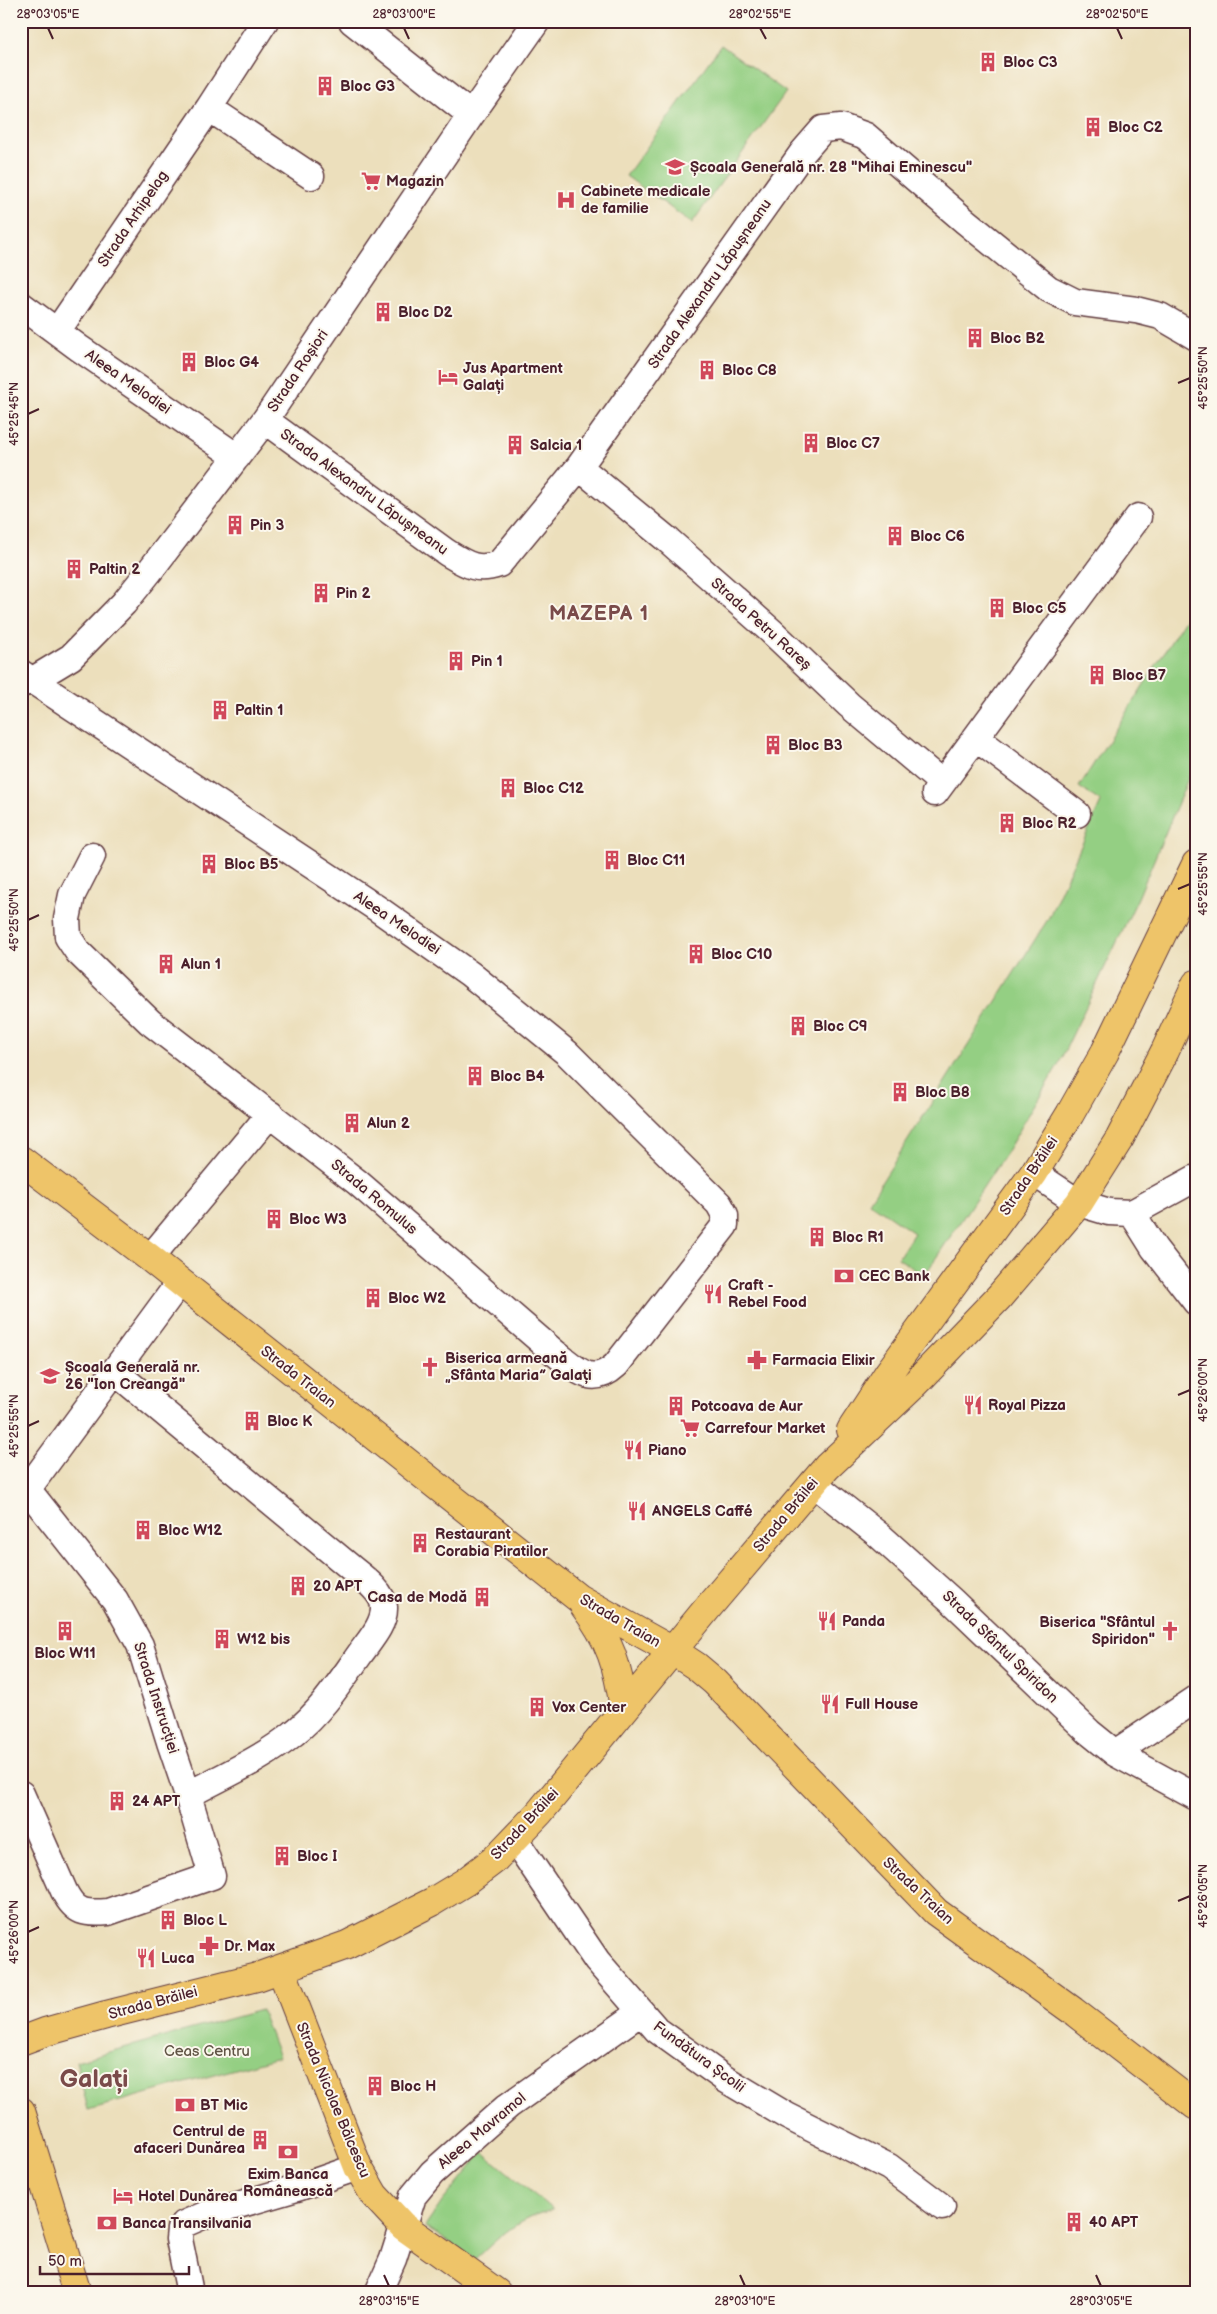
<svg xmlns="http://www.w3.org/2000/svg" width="1217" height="2314" viewBox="0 0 1217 2314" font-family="'Balsamiq Sans',sans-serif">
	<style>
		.green { fill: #94cf83; stroke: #6f7757 }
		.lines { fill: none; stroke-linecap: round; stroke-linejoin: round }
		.minor-casing { stroke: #623c41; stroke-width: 29 }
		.major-casing { stroke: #623c41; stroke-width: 30 }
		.minor { stroke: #fff; stroke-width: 26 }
		.major { stroke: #eec469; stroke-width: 28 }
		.ticks { fill: none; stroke: #4a1f2b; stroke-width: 2 }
		.labels { text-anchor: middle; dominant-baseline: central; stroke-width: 4; stroke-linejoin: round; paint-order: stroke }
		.poi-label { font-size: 15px; font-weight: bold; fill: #4a1f2b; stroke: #fbf7ec; text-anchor: start }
		.street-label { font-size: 15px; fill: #4a1f2b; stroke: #fbf7ec }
		.park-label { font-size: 15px; fill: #605445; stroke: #fbf7ec }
		.district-label { font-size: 20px; font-weight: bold; letter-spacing: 1px; fill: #7a4b4a; stroke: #fbf7ec }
		.town-label { font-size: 25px; font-weight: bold; fill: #7a4b4a; stroke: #fbf7ec }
		.neatline { fill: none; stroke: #4a1f2b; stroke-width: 2 }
		.ticks-label { font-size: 12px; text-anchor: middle; fill: #4a1f2b }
	</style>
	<rect width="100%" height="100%" fill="#fbf7ec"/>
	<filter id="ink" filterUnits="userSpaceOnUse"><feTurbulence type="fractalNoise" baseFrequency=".02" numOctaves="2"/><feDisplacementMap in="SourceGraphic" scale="10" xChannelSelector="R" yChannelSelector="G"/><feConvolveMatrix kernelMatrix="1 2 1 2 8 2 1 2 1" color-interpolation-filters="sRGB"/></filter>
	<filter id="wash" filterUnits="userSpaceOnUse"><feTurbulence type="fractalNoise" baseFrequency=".0096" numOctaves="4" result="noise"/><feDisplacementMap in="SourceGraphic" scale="20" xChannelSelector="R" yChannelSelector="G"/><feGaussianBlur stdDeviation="1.12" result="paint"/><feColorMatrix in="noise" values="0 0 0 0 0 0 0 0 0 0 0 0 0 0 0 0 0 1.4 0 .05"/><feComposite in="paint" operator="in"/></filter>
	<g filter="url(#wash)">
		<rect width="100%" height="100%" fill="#ecdfbc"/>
		<path class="green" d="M721,45L786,92L692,223L626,176Z
			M1196,602V760L1138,898L1058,1065L1006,1153L924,1276L898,1258L914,1233L869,1202L1048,919L1101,802L1079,787Z
			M261,2010L279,2057L88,2110L76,2061Z
			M483,2152L553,2210C518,2218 501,2235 476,2259L425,2227L442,2202Z"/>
	</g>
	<g filter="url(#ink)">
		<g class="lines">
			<defs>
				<path id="minor" d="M265,21L209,108L311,176
					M352,21L471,115
					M21,305L79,348L237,457
					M58,330L209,108
					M265,420L446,552C466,564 476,572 499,564L579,467L803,152L823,129L841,127L866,136L965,221L1049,289L1075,302L1136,310L1160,316L1196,337
					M579,467L669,541L771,631L849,705L942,783
					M21,673L378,909L470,974L567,1053L719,1204L725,1215V1225L616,1365C591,1388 577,1369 555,1353L357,1182L150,1022L78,952L68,937L67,919L72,895L92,856
					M21,684L33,680L71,657L124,603L149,572L265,420L471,115L537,21
					M976,738L1077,814
					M935,793L1138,517
					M1034,1173L1079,1203L1109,1212L1132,1213L1196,1178
					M1132,1213L1154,1248L1196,1302
					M150,1258L270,1114
					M114,1371L350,1567C361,1576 383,1591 384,1607C385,1624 369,1641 360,1654C340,1682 321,1712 294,1733C263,1759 223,1776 188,1795
					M813,1483L880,1536L952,1601L1089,1732L1115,1753L1196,1797
					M21,1498L179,1283
					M1115,1753L1196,1699
					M21,1794L64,1891C75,1913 85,1914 108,1912L212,1876L188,1795L170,1742L140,1645L115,1600L28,1490
					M515,1840L597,1961L657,2030L725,2079L787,2116L889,2167L942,2207
					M190,2293L179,2239L180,2229L184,2224L207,2214L300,2187L358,2167
					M378,2293L393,2259L413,2196L432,2173L508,2106L641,2012"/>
				<path id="major" d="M21,1160L150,1258L578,1598L673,1651L696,1666L715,1682L936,1912L1073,2011L1196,2106
					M851,1430L889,1372L1034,1173L1070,1114L1105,1052L1196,864
					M584,1606C610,1640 618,1666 624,1709
					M281,1969L358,2167L374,2195L403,2226L497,2293
					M21,2041L45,2032L106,2015L257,1977L347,1945L432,1902L465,1882L494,1860L539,1813L710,1605L827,1467L916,1383L999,1297L1079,1203L1120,1138L1165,1051L1196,984
					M21,2111L77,2293"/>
			</defs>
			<use href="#minor" class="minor-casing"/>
			<use href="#major" class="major-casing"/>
			<use href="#minor" class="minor"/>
			<use href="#major" class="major"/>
		</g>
	</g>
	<path class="ticks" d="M48,28L53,39M404,28L409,39M760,28L766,39M1117,28L1122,39M1178,383L1190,378M28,414L39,409M1178,889L1190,884M28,920L39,915M1178,1395L1190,1390M28,1426L39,1421M1178,1901L1190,1896M28,1932L39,1927M384,2275L389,2286M740,2275L745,2286M1096,2275L1101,2286"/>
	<defs>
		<symbol id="building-bare" viewBox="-9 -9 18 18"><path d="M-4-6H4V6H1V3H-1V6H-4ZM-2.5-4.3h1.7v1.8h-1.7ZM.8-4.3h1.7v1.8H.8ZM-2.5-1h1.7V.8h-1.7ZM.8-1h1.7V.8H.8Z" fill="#d1495b" stroke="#fbf7ec" stroke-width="2.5" paint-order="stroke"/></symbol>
		<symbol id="school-bare" viewBox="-9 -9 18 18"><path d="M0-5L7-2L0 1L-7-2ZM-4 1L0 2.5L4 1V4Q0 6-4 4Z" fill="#d1495b" stroke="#fbf7ec" stroke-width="2.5" paint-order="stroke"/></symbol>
		<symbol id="supermarket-bare" viewBox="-9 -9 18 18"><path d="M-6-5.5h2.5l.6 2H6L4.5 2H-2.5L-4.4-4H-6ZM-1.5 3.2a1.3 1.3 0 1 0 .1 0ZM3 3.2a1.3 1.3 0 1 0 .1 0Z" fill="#d1495b" stroke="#fbf7ec" stroke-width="2.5" paint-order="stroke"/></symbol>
		<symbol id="hospital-bare" viewBox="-9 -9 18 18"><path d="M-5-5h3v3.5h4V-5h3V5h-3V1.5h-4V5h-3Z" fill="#d1495b" stroke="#fbf7ec" stroke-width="2.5" paint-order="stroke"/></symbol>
		<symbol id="hotel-bare" viewBox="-9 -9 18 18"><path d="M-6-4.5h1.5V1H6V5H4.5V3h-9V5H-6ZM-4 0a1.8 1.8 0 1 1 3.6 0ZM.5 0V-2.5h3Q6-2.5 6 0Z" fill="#d1495b" stroke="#fbf7ec" stroke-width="2.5" paint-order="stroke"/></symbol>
		<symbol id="bank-bare" viewBox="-9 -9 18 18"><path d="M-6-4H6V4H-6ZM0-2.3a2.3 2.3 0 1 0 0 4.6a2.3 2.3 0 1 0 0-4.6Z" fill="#d1495b" stroke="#fbf7ec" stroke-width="2.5" paint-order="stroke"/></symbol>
		<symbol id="restaurant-bare" viewBox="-9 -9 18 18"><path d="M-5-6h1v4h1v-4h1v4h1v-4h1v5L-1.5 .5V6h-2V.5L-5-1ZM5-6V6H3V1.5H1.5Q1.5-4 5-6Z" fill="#d1495b" stroke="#fbf7ec" stroke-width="2.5" paint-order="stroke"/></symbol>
		<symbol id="pharmacy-bare" viewBox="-9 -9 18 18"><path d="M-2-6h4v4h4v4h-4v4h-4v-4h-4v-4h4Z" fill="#d1495b" stroke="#fbf7ec" stroke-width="2.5" paint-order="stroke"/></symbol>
		<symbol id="church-bare" viewBox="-9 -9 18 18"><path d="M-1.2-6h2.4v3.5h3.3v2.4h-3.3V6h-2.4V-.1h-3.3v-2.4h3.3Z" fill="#d1495b" stroke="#fbf7ec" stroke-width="2.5" paint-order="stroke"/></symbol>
	</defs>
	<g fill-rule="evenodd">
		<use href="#building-bare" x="974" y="48" width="28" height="28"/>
		<use href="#building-bare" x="311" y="72" width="28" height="28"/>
		<use href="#building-bare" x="1079" y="113" width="28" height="28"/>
		<use href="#school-bare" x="661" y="153" width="28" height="28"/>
		<use href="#supermarket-bare" x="357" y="167" width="28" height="28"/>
		<use href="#hospital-bare" x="552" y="186" width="28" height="28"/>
		<use href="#building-bare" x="369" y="298" width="28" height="28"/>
		<use href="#building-bare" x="961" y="324" width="28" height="28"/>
		<use href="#building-bare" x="175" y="348" width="28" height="28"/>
		<use href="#building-bare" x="693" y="356" width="28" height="28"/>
		<use href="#hotel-bare" x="434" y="363" width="28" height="28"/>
		<use href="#building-bare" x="797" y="429" width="28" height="28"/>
		<use href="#building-bare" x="501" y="431" width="28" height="28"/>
		<use href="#building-bare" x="221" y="511" width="28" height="28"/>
		<use href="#building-bare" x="881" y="522" width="28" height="28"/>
		<use href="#building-bare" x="60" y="555" width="28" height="28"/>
		<use href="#building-bare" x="307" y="579" width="28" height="28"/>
		<use href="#building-bare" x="983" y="594" width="28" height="28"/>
		<use href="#building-bare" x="442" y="647" width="28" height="28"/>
		<use href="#building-bare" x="1083" y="661" width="28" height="28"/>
		<use href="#building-bare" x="206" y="696" width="28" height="28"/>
		<use href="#building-bare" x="759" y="731" width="28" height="28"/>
		<use href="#building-bare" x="494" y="774" width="28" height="28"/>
		<use href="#building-bare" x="993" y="809" width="28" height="28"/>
		<use href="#building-bare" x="598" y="846" width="28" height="28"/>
		<use href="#building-bare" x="195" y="850" width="28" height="28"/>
		<use href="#building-bare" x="682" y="940" width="28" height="28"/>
		<use href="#building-bare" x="152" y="950" width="28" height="28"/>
		<use href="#building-bare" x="784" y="1012" width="28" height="28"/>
		<use href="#building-bare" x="461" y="1062" width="28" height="28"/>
		<use href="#building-bare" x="886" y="1078" width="28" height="28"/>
		<use href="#building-bare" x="338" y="1109" width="28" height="28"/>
		<use href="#building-bare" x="260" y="1205" width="28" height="28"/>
		<use href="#building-bare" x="803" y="1223" width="28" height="28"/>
		<use href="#bank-bare" x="830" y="1262" width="28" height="28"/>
		<use href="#restaurant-bare" x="699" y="1280" width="28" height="28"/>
		<use href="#building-bare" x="359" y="1284" width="28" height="28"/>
		<use href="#pharmacy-bare" x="743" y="1346" width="28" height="28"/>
		<use href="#church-bare" x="416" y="1353" width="28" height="28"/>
		<use href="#school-bare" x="36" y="1362" width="28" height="28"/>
		<use href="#restaurant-bare" x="959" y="1391" width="28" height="28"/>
		<use href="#building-bare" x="662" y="1392" width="28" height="28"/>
		<use href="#building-bare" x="238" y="1407" width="28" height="28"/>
		<use href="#supermarket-bare" x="676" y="1414" width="28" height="28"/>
		<use href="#restaurant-bare" x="619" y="1436" width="28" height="28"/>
		<use href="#restaurant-bare" x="623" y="1497" width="28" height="28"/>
		<use href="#building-bare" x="129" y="1516" width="28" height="28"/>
		<use href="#building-bare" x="406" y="1529" width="28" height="28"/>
		<use href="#building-bare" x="284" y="1572" width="28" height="28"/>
		<use href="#building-bare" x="468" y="1583" width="28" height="28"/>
		<use href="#restaurant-bare" x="813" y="1607" width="28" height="28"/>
		<use href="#building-bare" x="51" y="1617" width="28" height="28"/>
		<use href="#church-bare" x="1156" y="1617" width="28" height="28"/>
		<use href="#building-bare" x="208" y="1625" width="28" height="28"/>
		<use href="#restaurant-bare" x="816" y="1690" width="28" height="28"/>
		<use href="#building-bare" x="523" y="1693" width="28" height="28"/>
		<use href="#building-bare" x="103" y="1787" width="28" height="28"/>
		<use href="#building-bare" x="268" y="1842" width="28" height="28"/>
		<use href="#building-bare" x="154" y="1906" width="28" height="28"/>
		<use href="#pharmacy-bare" x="195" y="1932" width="28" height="28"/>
		<use href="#restaurant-bare" x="132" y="1944" width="28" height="28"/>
		<use href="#building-bare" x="361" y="2072" width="28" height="28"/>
		<use href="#bank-bare" x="171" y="2091" width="28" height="28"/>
		<use href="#building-bare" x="246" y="2126" width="28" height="28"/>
		<use href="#bank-bare" x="274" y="2138" width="28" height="28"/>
		<use href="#hotel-bare" x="109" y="2182" width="28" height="28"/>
		<use href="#building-bare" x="1060" y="2208" width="28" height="28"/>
		<use href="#bank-bare" x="93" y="2209" width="28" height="28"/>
	</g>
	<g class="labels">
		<g class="poi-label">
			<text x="1003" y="62">Bloc C3</text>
			<text x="340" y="86">Bloc G3</text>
			<text x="1108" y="127">Bloc C2</text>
			<text x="690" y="167">Școala Generală nr. 28 "Mihai Eminescu"</text>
			<text x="386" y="181">Magazin</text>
			<text x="581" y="191">Cabinete medicale<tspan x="581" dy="17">de familie</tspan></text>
			<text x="398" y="312">Bloc D2</text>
			<text x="990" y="338">Bloc B2</text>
			<text x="204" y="362">Bloc G4</text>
			<text x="463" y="368">Jus Apartment<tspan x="463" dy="17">Galați</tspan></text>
			<text x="722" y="370">Bloc C8</text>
			<text x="826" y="443">Bloc C7</text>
			<text x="530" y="445">Salcia 1</text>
			<text x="250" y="525">Pin 3</text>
			<text x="910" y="536">Bloc C6</text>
			<text x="89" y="569">Paltin 2</text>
			<text x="336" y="593">Pin 2</text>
			<text x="1012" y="608">Bloc C5</text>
			<text x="471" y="661">Pin 1</text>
			<text x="1112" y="675">Bloc B7</text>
			<text x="235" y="710">Paltin 1</text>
			<text x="788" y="745">Bloc B3</text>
			<text x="523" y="788">Bloc C12</text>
			<text x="1022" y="823">Bloc R2</text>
			<text x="627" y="860">Bloc C11</text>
			<text x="224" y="864">Bloc B5</text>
			<text x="711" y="954">Bloc C10</text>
			<text x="181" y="964">Alun 1</text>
			<text x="813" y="1026">Bloc C9</text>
			<text x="490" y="1076">Bloc B4</text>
			<text x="915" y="1092">Bloc B8</text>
			<text x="367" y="1123">Alun 2</text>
			<text x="289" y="1219">Bloc W3</text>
			<text x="832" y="1237">Bloc R1</text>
			<text x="859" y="1276">CEC Bank</text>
			<text x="728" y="1285">Craft -<tspan x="728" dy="17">Rebel Food</tspan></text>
			<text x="388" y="1298">Bloc W2</text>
			<text x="445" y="1358">Biserica armeană<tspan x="445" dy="17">„Sfânta Maria” Galați</tspan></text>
			<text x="772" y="1360">Farmacia Elixir</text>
			<text x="65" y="1367">Școala Generală nr.<tspan x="65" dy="17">26 "Ion Creangă"</tspan></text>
			<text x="988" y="1405">Royal Pizza</text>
			<text x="691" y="1406">Potcoava de Aur</text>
			<text x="267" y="1421">Bloc K</text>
			<text x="705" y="1428">Carrefour Market</text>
			<text x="648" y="1450">Piano</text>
			<text x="652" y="1511">ANGELS Caffé</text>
			<text x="158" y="1530">Bloc W12</text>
			<text x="435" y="1534">Restaurant<tspan x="435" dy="17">Corabia Piratilor</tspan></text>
			<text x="313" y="1586">20 APT</text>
			<text x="467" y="1597" text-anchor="end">Casa de Modă</text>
			<text x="842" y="1621">Panda</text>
			<text x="1155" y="1622" text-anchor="end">Biserica "Sfântul<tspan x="1155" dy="17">Spiridon"</tspan></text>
			<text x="237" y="1639">W12 bis</text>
			<text x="65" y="1653" text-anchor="middle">Bloc W11</text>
			<text x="845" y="1704">Full House</text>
			<text x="552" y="1707">Vox Center</text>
			<text x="132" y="1801">24 APT</text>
			<text x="297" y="1856">Bloc I</text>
			<text x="183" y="1920">Bloc L</text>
			<text x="224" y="1946">Dr. Max</text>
			<text x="161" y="1958">Luca</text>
			<text x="390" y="2086">Bloc H</text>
			<text x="200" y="2105">BT Mic</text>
			<text x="245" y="2131" text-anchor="end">Centrul de<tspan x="245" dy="17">afaceri Dunărea</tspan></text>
			<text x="288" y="2174" text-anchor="middle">Exim Banca<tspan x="288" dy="17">Românească</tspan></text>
			<text x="138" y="2196">Hotel Dunărea</text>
			<text x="1089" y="2222">40 APT</text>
			<text x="122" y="2223">Banca Transilvania</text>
		</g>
		<g class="street-label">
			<text transform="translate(133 219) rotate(-56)">Strada Arhipelag</text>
			<text transform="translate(710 284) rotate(-55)">Strada Alexandru Lăpușneanu</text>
			<text transform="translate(298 371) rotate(-56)">Strada Roșiori</text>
			<text transform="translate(128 382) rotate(35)">Aleea Melodiei</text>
			<text transform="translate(364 492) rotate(36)">Strada Alexandru Lăpușneanu</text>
			<text transform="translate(761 624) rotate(42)">Strada Petru Rareș</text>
			<text transform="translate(397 923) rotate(34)">Aleea Melodiei</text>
			<text transform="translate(1029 1176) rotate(-56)">Strada Brăilei</text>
			<text transform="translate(374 1197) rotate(40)">Strada Romulus</text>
			<text transform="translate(298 1377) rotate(38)">Strada Traian</text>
			<text transform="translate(786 1515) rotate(-50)">Strada Brăilei</text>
			<text transform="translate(620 1621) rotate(30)">Strada Traian</text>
			<text transform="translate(1000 1647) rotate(44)">Strada Sfântul Spiridon</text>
			<text transform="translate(156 1698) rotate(72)">Strada Instrucției</text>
			<text transform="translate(525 1824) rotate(-47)">Strada Brăilei</text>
			<text transform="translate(918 1891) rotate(43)">Strada Traian</text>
			<text transform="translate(153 2003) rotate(-15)">Strada Brăilei</text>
			<text transform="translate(699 2057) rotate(36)">Fundătura Școlii</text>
			<text transform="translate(333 2100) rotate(67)">Strada Nicolae Bălcescu</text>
			<text transform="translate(482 2131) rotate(-40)">Aleea Mavramol</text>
		</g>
		<g class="park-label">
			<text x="207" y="2051">Ceas Centru</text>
		</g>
		<g class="district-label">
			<text x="599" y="614">MAZEPA 1</text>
		</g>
		<g class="town-label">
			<text x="94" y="2079">Galați</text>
		</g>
	</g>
	<rect width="1217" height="2314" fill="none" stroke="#fbf7ec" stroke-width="55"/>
	<path d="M40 2266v8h149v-8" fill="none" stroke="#4a1f2b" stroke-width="2.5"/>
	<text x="48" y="2266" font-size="15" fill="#4a1f2b" stroke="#fbf7ec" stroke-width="4" paint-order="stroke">50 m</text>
	<rect x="28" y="28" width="1162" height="2258" class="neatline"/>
	<g class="ticks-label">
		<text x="48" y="18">28°03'05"E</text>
		<text x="404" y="18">28°03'00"E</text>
		<text x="760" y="18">28°02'55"E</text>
		<text x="1117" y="18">28°02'50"E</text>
		<text transform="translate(1203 378) rotate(-90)" y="4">45°25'50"N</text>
		<text transform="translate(14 414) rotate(-90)" y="4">45°25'45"N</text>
		<text transform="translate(1203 884) rotate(-90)" y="4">45°25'55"N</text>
		<text transform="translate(14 920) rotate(-90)" y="4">45°25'50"N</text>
		<text transform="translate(1203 1390) rotate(-90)" y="4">45°26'00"N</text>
		<text transform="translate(14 1426) rotate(-90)" y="4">45°25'55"N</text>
		<text transform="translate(1203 1896) rotate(-90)" y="4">45°26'05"N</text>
		<text transform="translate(14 1932) rotate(-90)" y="4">45°26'00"N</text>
		<text x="389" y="2305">28°03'15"E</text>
		<text x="745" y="2305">28°03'10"E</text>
		<text x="1101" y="2305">28°03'05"E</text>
	</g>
</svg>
